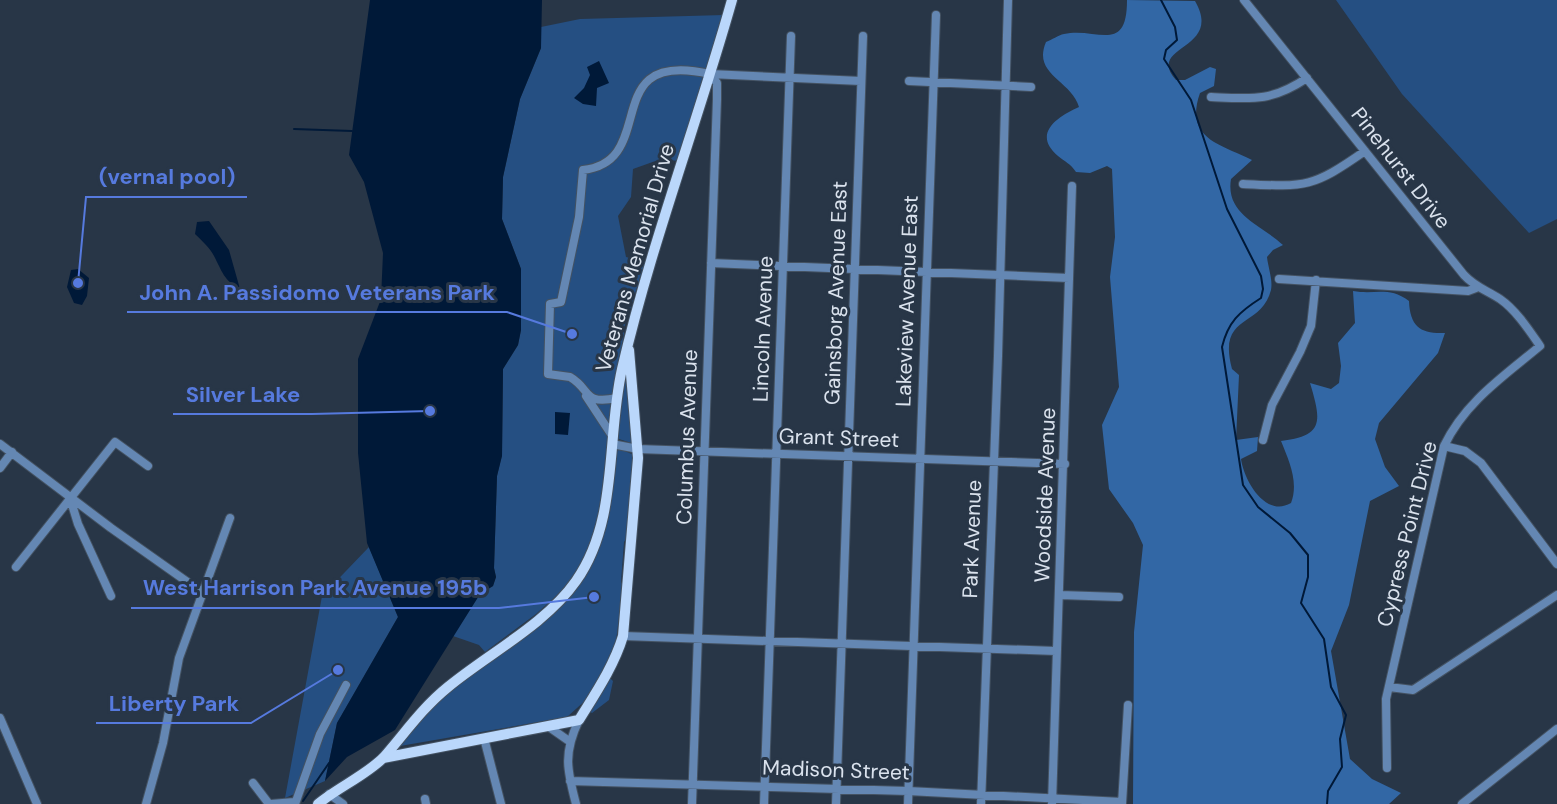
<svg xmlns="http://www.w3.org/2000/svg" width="1557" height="804" viewBox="0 0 1557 804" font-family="'DM Sans',sans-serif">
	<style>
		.green { fill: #254f82 }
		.forest { fill: #3267a5 }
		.water { fill: #001938 }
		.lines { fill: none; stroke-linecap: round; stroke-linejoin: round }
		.stream { stroke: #001938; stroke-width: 2 }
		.minor-casing { stroke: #445262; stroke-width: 10 }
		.major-casing { stroke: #445262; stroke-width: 12 }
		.minor { stroke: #6487b3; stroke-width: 8 }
		.major { stroke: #bad7fb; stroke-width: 10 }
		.labels { text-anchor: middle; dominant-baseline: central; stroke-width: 6; stroke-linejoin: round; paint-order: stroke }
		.street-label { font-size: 21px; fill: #dae2ed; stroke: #283647 }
		.leader { fill: none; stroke: #567ade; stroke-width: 2 }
		.callout-dot { fill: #567ade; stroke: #283647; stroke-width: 2 }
		.callout-label { font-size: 22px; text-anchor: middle; font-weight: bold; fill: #567ade; stroke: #283647; stroke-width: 6; stroke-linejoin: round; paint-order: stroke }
	</style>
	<rect width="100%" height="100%" fill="#283647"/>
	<path class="green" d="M1336,0H1557V219L1529,233L1402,94Z
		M724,15L678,161L661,159L633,169L631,197L618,216L626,257L645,262L625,325L600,507L592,542L574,576L564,589L536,614L485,652L479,645L453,636L480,594L493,586L496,577L494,568L497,476L502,455L503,369L518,345L521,330V269L502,219L503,177L520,99L541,48V27L580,19Z
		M627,370L632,442L631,443L616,438L621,392Z
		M620,449L634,455L628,536L624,542L621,582L623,586L615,649L587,699L567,717L400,746L398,743L445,694L523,634L590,564L615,452Z
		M369,547L398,617L337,723L325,781L285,798L322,596Z
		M610,678L613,681L609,700L592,713L589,711Z"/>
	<path class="forest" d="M1127,0L1195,1C1224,51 1145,45 1176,80H1185L1210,67L1216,69L1214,86L1200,93C1184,139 1220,144 1252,160L1231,179C1225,215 1262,225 1283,245L1273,250L1267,257C1268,267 1273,280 1271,290C1261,329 1217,313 1232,369L1239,375L1236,440L1258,437L1257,451L1241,459C1244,480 1265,518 1291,503C1299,482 1289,461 1281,441C1325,436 1321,420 1310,383L1331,389L1339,383L1341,366L1338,343L1355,323L1353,291C1375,295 1389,286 1409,301C1410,327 1421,334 1445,333L1438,353L1379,423L1375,439L1385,467L1399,486L1370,501L1349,605L1331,651L1350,759L1372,779L1401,793L1389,804H1133L1134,632L1143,545L1133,523L1109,489L1102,425L1119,387L1110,277L1115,237L1112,169L1107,166L1090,173L1076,172C1070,163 1065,162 1058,156C1031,133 1059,116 1079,107C1071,80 1032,75 1046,42C1052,40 1058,35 1064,34C1097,27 1127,55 1127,0Z"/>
	<path class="water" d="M370,0H542L541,48L520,99L503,177L502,219L521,269V330L518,345L503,369L502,456L497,476L494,568L496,577L493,586L480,594L395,730L347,757L325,781L337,723L398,617L367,543L358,453V359L381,299L383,253L364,182L349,155Z
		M599,61L609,83L597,88L596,106L583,104L574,98L584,88L590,75L587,67Z
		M209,221L229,250L240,289C224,281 222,271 214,256C210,248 201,240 195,234L197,222Z
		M78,269L89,278L87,296L82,305L74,303L67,287L71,270Z
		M555,412L570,413L568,435L555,434Z"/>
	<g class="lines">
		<path class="stream" d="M1161,0L1175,27L1177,40L1166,50L1164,59L1191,100L1227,209L1261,276L1263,289L1261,298C1239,312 1228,322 1222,347L1243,485L1258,507L1290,533L1308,555V577L1301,603L1324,639L1331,687L1346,715L1340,739L1342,767L1328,791L1327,804
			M294,129L352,131
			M303,801L329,763"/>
		<defs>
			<path id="minor" d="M1244,0L1464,275C1475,287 1486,290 1500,299C1516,310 1529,330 1540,346C1504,376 1465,402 1444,446L1386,699L1387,768
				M909,81L1031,87
				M1211,97C1252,99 1271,102 1307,78
				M1243,184C1306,187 1312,188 1365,151
				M711,263L1069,278
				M1279,279L1468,291L1476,288
				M586,396L613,437
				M617,398C582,405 592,390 570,377L548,374L550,304L561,302L579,217L583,170C661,161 596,48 710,74L861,81
				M1263,440L1272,405L1300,352L1311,326L1316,280
				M0,444L111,528L203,593
				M612,444L638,449L1065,464
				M1444,446L1465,451L1481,463L1557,564
				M0,468L12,452
				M70,498L78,524L111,596
				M16,567L115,442L148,466
				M1060,595L1119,597
				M623,636L1056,651
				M1389,687L1413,690L1557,595
				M0,718L37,804
				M549,727L569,741
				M484,738L501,804
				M570,781L908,791L1122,802
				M253,783L269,804
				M329,794L343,804
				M425,799L426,804
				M146,804L163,743L179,658L230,518
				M271,804L294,802
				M295,804L320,734L346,685
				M576,804C567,770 563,753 579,720
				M692,804L717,99V83L710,74
				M764,804L791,36
				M836,804L863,36
				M908,804L936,15
				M981,804L998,356L1008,0
				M1052,804L1072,186
				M1122,804L1128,705
				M1462,804L1557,729"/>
			<path id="major" d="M383,758L579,720C595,694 614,666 623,636L638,458L629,350
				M318,804C337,788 368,774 384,757C405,733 422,708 448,687C488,654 546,624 576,581C619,520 606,439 622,369C651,244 697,124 732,0"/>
		</defs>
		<use href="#minor" class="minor-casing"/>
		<use href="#major" class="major-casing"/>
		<use href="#minor" class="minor"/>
		<use href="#major" class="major"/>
	</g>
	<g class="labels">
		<g class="street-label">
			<text transform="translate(1401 168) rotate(52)">Pinehurst Drive</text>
			<text transform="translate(635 258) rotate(-74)">Veterans Memorial Drive</text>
			<text transform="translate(836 293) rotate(-88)">Gainsborg Avenue East</text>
			<text transform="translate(907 301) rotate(-88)">Lakeview Avenue East</text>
			<text transform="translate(763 329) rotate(-88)">Lincoln Avenue</text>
			<text transform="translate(687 437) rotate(-88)">Columbus Avenue</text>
			<text transform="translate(839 438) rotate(2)">Grant Street</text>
			<text transform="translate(1045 495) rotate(-88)">Woodside Avenue</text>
			<text transform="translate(1407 534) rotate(-76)">Cypress Point Drive</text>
			<text transform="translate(972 539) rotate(-88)">Park Avenue</text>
			<text transform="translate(836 770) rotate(2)">Madison Street</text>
		</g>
	</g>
	<path class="leader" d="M78 283L86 197H247M572 334L507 312H127M430 411L312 414H173M594 597L499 608H131M338 670L251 723H96"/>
	<g class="callout-dot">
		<circle cx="78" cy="283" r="6"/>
		<circle cx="572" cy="334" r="6"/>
		<circle cx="430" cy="411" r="6"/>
		<circle cx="594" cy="597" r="6"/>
		<circle cx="338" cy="670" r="6"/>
	</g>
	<g class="callout-label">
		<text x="167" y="184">(vernal pool)</text>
		<text x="317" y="300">John A. Passidomo Veterans Park</text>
		<text x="243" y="402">Silver Lake</text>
		<text x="315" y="595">West Harrison Park Avenue 195b</text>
		<text x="174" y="711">Liberty Park</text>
	</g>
</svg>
